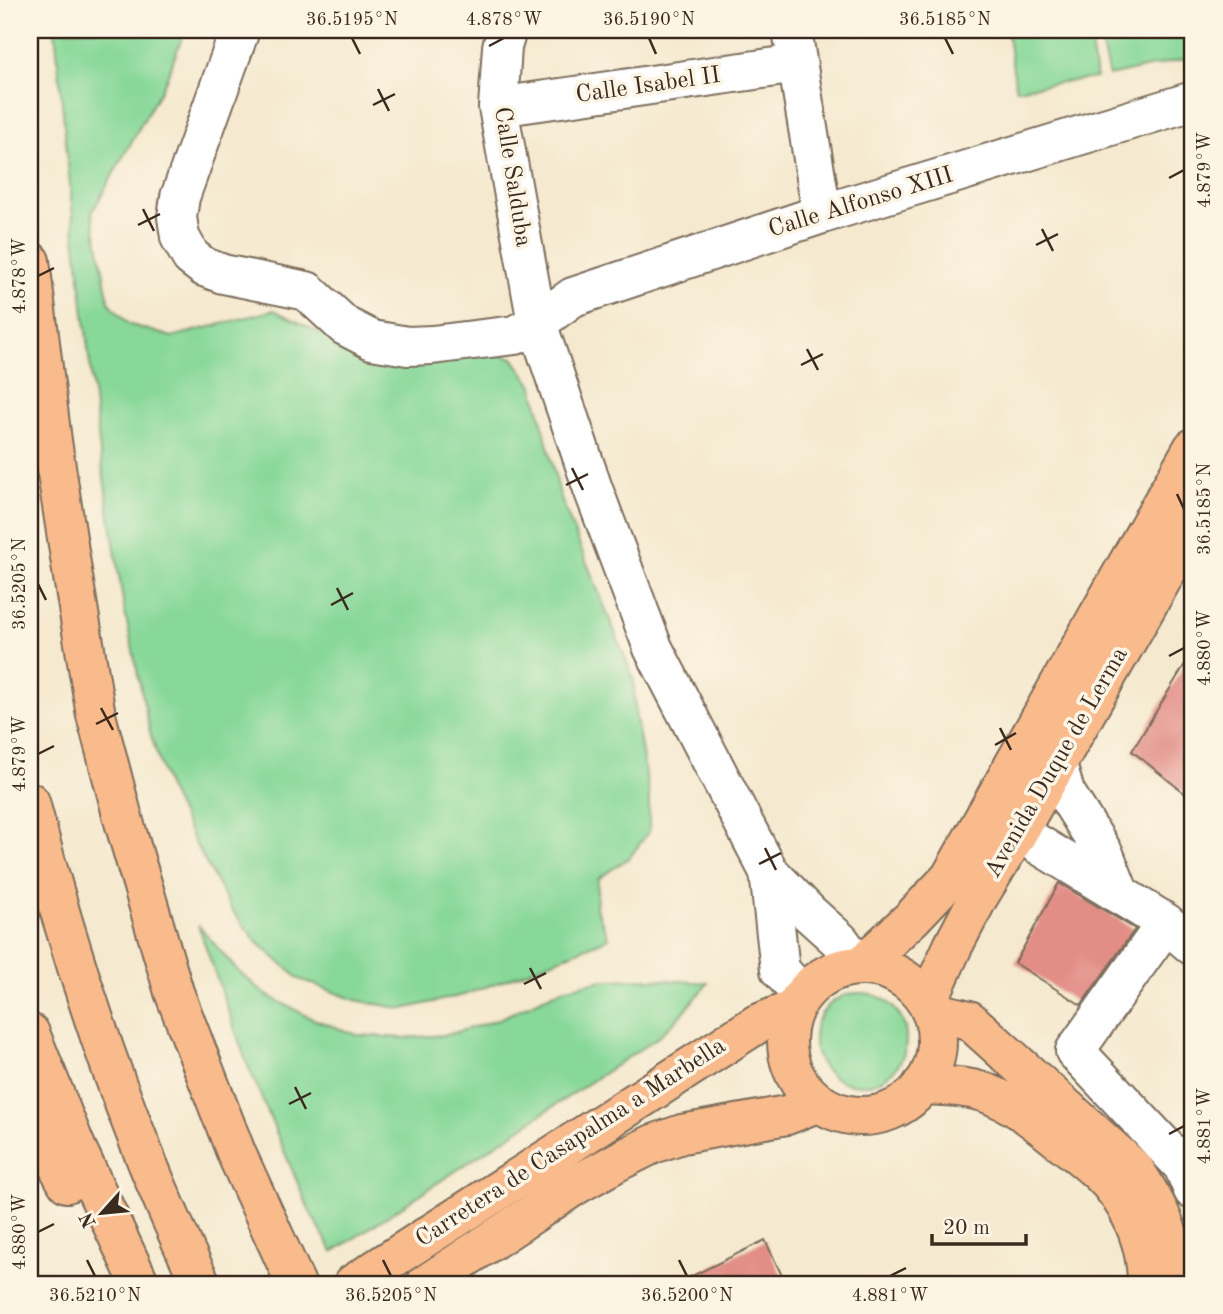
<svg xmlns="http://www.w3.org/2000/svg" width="1223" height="1314" viewBox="0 0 1223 1314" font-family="'Old Standard TT',serif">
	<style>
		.green { fill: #87d899; stroke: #61815c; stroke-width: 2 }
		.building { fill: #e28d86 }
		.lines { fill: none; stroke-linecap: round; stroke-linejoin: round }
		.minor-casing { stroke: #7c6d5c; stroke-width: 42 }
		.major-casing { stroke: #7c6d5c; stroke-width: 42 }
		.highway-casing { stroke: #7c6d5c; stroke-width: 42 }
		.minor { stroke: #fff; stroke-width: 38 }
		.major { stroke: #fabb8c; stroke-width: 38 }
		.highway { stroke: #fabb8c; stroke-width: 38 }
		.ticks { fill: none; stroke: #3b2a1e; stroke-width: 2.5 }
		.labels { text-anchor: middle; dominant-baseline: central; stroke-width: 7; stroke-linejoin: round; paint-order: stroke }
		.street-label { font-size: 24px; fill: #3b2a1e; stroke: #fcf5e5 }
		.neatline { fill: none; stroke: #3b2a1e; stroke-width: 2.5 }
		.ticks-label { font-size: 18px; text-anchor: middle; fill: #3b2a1e }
	</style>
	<rect width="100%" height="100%" fill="#fcf5e5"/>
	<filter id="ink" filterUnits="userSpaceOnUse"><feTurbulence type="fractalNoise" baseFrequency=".0143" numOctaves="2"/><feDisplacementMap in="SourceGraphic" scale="14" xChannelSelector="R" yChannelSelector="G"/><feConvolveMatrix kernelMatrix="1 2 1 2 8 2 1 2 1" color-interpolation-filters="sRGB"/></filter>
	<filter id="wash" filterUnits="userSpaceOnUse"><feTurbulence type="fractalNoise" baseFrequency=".00686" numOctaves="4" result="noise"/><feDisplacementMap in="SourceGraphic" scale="28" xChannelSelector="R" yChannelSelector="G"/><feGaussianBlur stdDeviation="1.57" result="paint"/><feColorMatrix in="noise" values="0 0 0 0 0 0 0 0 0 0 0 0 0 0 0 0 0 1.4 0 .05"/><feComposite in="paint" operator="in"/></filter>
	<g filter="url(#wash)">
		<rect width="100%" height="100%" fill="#f5e9cf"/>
		<path class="green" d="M55,30H185L165,82L92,212L109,302L128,324L172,337L274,310L341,343L482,350L513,358L533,386L561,499L633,677L636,718L649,794V831L630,857L598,879L596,908L609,938L531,970L464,995L403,1009L355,1000L299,979L257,942L231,909L195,843L167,786L150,732L124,608L100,452L74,227Z
			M1007,30H1089L1096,78L1016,89Z
			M1098,30H1193V57L1109,76Z
			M198,925L235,968L266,995L313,1019L357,1035L403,1038L447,1035L497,1020L563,989L603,980L651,979L708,983L683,1013L657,1038L333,1252L310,1212L246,1061Z
			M814 1039a46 46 0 1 1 92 0a46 46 0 1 1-92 0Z"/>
		<g id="blocks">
			<path class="building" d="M1193,651V800L1132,751Z
				M1059,883L1135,929L1081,1005L1015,963Z
				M765,1240L786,1284H676Z"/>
		</g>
	</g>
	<g filter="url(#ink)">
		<use href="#blocks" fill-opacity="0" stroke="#7c6d5c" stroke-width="2"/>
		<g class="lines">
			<defs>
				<path id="minor" d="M240,30L180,197L177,217L180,237L191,257L204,267L223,274L307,291L345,326L372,340L408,346L432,345L515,335L537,323L573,297L822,214L1193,101
					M507,30L502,47L498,107L537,323L593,489L653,648L769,872L809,913L840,941L857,965
					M792,30L822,214
					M498,107L797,64
					M1057,764L1065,792L1104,854L1120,895
					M1018,832L1166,923L1193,946
					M769,872L780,970L802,995
					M1166,923L1075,1051L1183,1166L1193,1190"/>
				<path id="major" d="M862,965L912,918L950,878L1193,448
					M787 1041a75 75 0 1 1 150 0a75 75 0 1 1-150 0Z
					M927,1003L953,946L979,896L1018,832L1193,525
					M353,1284L757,1024L794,1009
					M426,1284L576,1185L619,1161L653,1144L682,1134L787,1115L819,1102"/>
				<path id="highway" d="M30,261L52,441L73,577L96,715L124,822L174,992L237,1155L296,1284
					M30,802C72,967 127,1130 201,1284
					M931,1011L969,1020L1134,1169C1159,1207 1175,1238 1177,1284
					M30,1033L76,1147L140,1284
					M922,1085C947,1086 973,1086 996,1097C1019,1107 1039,1124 1058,1139C1076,1153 1097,1168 1111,1185C1134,1213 1147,1248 1147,1284
					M30,1115L67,1183"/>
			</defs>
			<use href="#minor" class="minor-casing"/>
			<use href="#major" class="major-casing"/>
			<use href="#highway" class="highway-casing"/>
			<use href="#minor" class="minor"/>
			<use href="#major" class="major"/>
			<use href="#highway" class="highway"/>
		</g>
	</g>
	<path class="ticks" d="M352,38L360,54M649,38L656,54M945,38L953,54M489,46L504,38M378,89L389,111M373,105L395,94M1169,178L1184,170M143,209L154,231M138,225L160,214M1042,229L1053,251M1036,245L1058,234M38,276L54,268M807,349L818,370M801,365L823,354M572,468L583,490M566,485L588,474M1177,494L1184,509M38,584L46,600M337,588L348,610M331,605L353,593M1169,656L1184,648M101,708L113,730M96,724L118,713M1000,728L1011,750M995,745L1016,733M38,754L54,746M765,848L776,870M759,864L781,853M530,968L541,989M524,984L546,973M295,1087L306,1109M289,1104L311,1093M1169,1134L1184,1126M38,1232L54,1224M87,1260L95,1276M383,1260L391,1276M679,1260L687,1276M890,1276L906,1268"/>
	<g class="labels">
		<g class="street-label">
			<text transform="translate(648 86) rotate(-8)">Calle Isabel II</text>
			<text transform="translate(512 177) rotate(81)">Calle Salduba</text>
			<text transform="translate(861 203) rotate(-17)">Calle Alfonso XIII</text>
			<text transform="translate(1057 763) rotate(-60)">Avenida Duque de Lerma</text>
			<text transform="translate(571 1143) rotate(-33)">Carretera de Casapalma a Marbella</text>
		</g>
	</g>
	<rect width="1223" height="1314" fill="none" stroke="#fcf5e5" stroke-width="77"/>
	<g transform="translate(102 1213) rotate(243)" stroke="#fcf5e5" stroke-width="5" paint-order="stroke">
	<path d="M0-5L12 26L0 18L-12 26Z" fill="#3b2a1e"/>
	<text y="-10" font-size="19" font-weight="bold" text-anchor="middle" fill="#3b2a1e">N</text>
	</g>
	<path d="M932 1234v10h94v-10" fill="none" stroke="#3b2a1e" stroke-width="3.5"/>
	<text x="943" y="1234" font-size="21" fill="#3b2a1e" stroke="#fcf5e5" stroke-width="5" paint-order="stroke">20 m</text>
	<rect x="38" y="38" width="1146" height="1238" class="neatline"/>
	<g class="ticks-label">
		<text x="352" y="25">36.5195°N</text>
		<text x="504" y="25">4.878°W</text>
		<text x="649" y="25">36.5190°N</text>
		<text x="945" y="25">36.5185°N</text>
		<text transform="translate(1204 170) rotate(-90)" y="6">4.879°W</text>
		<text transform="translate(19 276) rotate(-90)" y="6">4.878°W</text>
		<text transform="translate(1204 509) rotate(-90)" y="6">36.5185°N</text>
		<text transform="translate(19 584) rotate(-90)" y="6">36.5205°N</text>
		<text transform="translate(1204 648) rotate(-90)" y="6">4.880°W</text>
		<text transform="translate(19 754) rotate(-90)" y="6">4.879°W</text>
		<text transform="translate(1204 1126) rotate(-90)" y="6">4.881°W</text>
		<text transform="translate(19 1232) rotate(-90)" y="6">4.880°W</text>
		<text x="95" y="1301">36.5210°N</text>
		<text x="391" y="1301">36.5205°N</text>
		<text x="687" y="1301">36.5200°N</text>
		<text x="890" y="1301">4.881°W</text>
	</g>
</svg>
